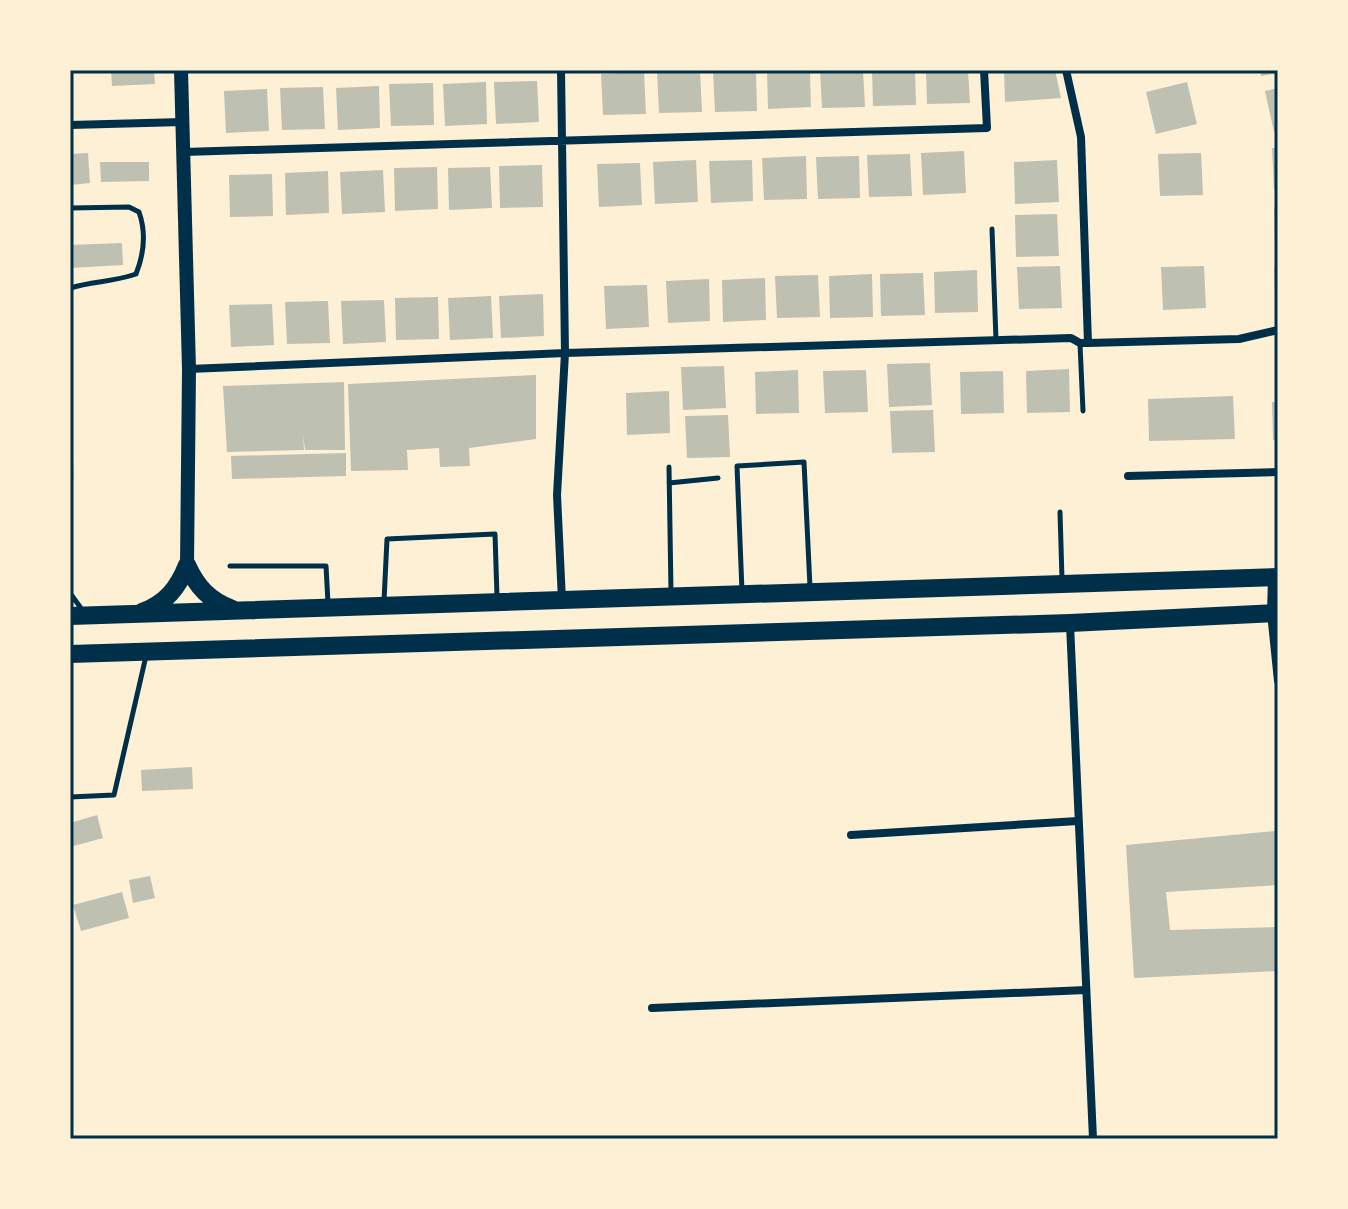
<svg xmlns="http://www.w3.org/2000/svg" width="1348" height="1209" viewBox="0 0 1348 1209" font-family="'Fira Sans',sans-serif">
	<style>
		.building { fill: #bec0b2 }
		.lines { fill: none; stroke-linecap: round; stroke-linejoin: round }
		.service { stroke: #003049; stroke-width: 5 }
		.minor { stroke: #003049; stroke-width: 8 }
		.tertiary { stroke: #003049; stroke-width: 14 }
		.trunk { stroke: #003049; stroke-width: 18 }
		.neatline { fill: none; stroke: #003049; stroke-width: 3 }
	</style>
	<rect width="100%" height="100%" fill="#fdf0d5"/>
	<path class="building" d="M111,70H154L155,84L112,86Z
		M700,70L702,112L659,113L657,71Z
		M713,70H756L757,111L715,112Z
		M767,70H810L811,107L768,109Z
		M820,70H863L865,107L822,108Z
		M872,70H915L916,105L873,106Z
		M926,70H968L970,103L927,104Z
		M1004,70H1055L1061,98L1005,102Z
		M1260,70H1278V73L1261,76Z
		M644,72L646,114L603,115L601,74Z
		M537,81L539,122L496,124L494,82Z
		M486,82L487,124L445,126L443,84Z
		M1187,82L1197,124L1156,134L1146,92Z
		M433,83L434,125L391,126L389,84Z
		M379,86L380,128L338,130L336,88Z
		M323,87L325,129L282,130L280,88Z
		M1278,88V131L1274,132L1265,91Z
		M267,89L269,131L226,133L224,91Z
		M1272,148H1278V190H1274Z
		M964,151L966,193L923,195L921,153Z
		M88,153L90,183L70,185V154Z
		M1201,153L1203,195L1160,196L1158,154Z
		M910,154L912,196L869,197L867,155Z
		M806,156L807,199L764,200L762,158Z
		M859,156L860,198L818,199L816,157Z
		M696,160L698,202L655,204L653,162Z
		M752,160L753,201L711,203L709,161Z
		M1057,160L1059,202L1015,204L1014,162Z
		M100,162H149V181L101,182Z
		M640,163L642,205L599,207L597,164Z
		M542,165L543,207L500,208L499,166Z
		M437,167L438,209L395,211L394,168Z
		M490,167L492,208L449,210L448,168Z
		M383,170L385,212L342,214L340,172Z
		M328,171L329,213L286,215L285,173Z
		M272,174L273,216L230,217L229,175Z
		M1274,207H1278V249H1275Z
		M1057,214L1059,256L1016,257L1015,215Z
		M122,243L123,265L70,268V245Z
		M1060,266L1062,308L1019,309L1017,267Z
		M1204,266L1206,308L1163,310L1161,267Z
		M1278,266V298H1275L1274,267Z
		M977,270L978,312L935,313L934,272Z
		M923,273L925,315L881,316L880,274Z
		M872,274L873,317L830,318L829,276Z
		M818,275L820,317L777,318L775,276Z
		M765,278L766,320L723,322L722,280Z
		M709,279L710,321L668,323L666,281Z
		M647,285L649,327L606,329L604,286Z
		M543,294L544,336L501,338L499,296Z
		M491,296L493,338L450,340L448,298Z
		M438,297L439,339L396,340L395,298Z
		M384,300L386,342L343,344L341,301Z
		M328,301L330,343L287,344L285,302Z
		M272,304L274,345L231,347L229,305Z
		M930,363L932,405L889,407L887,364Z
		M724,366L726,408L683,410L681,367Z
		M1069,369L1070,412L1027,413L1026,371Z
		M798,370L799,413L756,414L755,372Z
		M866,370L868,412L825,413L823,371Z
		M1003,371L1004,413L961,414L960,372Z
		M536,375V439L469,448L470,466L440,467L439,448L407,450L408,470L351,471L348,384Z
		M344,382L345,450H305L303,434L304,450L227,452L223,386Z
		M669,391L670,433L627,435L626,393Z
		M1233,396L1235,439L1149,441L1148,399Z
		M1272,402H1278V440H1273Z
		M933,410L935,452L892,453L890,411Z
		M728,415L730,457L687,458L685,416Z
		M346,453V476L232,479L231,456Z
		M70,454H73L74,480H70Z
		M192,767L193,789L142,791L141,770Z
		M97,815L103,838L70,847V823Z
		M1276,831L1278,885L1166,892L1170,930L1278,927V971L1134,978L1126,845Z
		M150,876L155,898L133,903L129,880Z
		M122,892L129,918L81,931L73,905Z"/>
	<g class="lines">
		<path class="service" d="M70,208L129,207L139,212C146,232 144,254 136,274C114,282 92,281 70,288
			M992,229L996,340
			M1080,344L1083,411
			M669,467L671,592
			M669,483L718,478
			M1060,512L1062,579
			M230,566H326L328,603
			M742,591L737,466L804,462L810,587
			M70,593L83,611
			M384,601L387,539L495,534L497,597
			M70,797L114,795L146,656"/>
		<path class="minor" d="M561,70L565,353L557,495L562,600
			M70,125L183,122
			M184,152L987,128L984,70
			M1088,343L1239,339L1278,330
			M189,369L565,353L1071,338L1080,343H1088L1081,137L1066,70
			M1128,476L1278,472
			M1272,578L1271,613L1278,681
			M1070,624L1093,1139
			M851,835L1078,821
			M652,1008L1086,990"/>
		<path class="tertiary" d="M181,70L189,369L187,565"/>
		<path class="trunk" d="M142,612C166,603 178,588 187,565C197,587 209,600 232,609
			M70,616L1278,577
			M70,654L1070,623L1278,613"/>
	</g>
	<rect width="1348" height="1209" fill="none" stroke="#fdf0d5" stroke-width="144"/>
	<rect x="72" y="72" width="1204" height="1065" class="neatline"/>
</svg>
